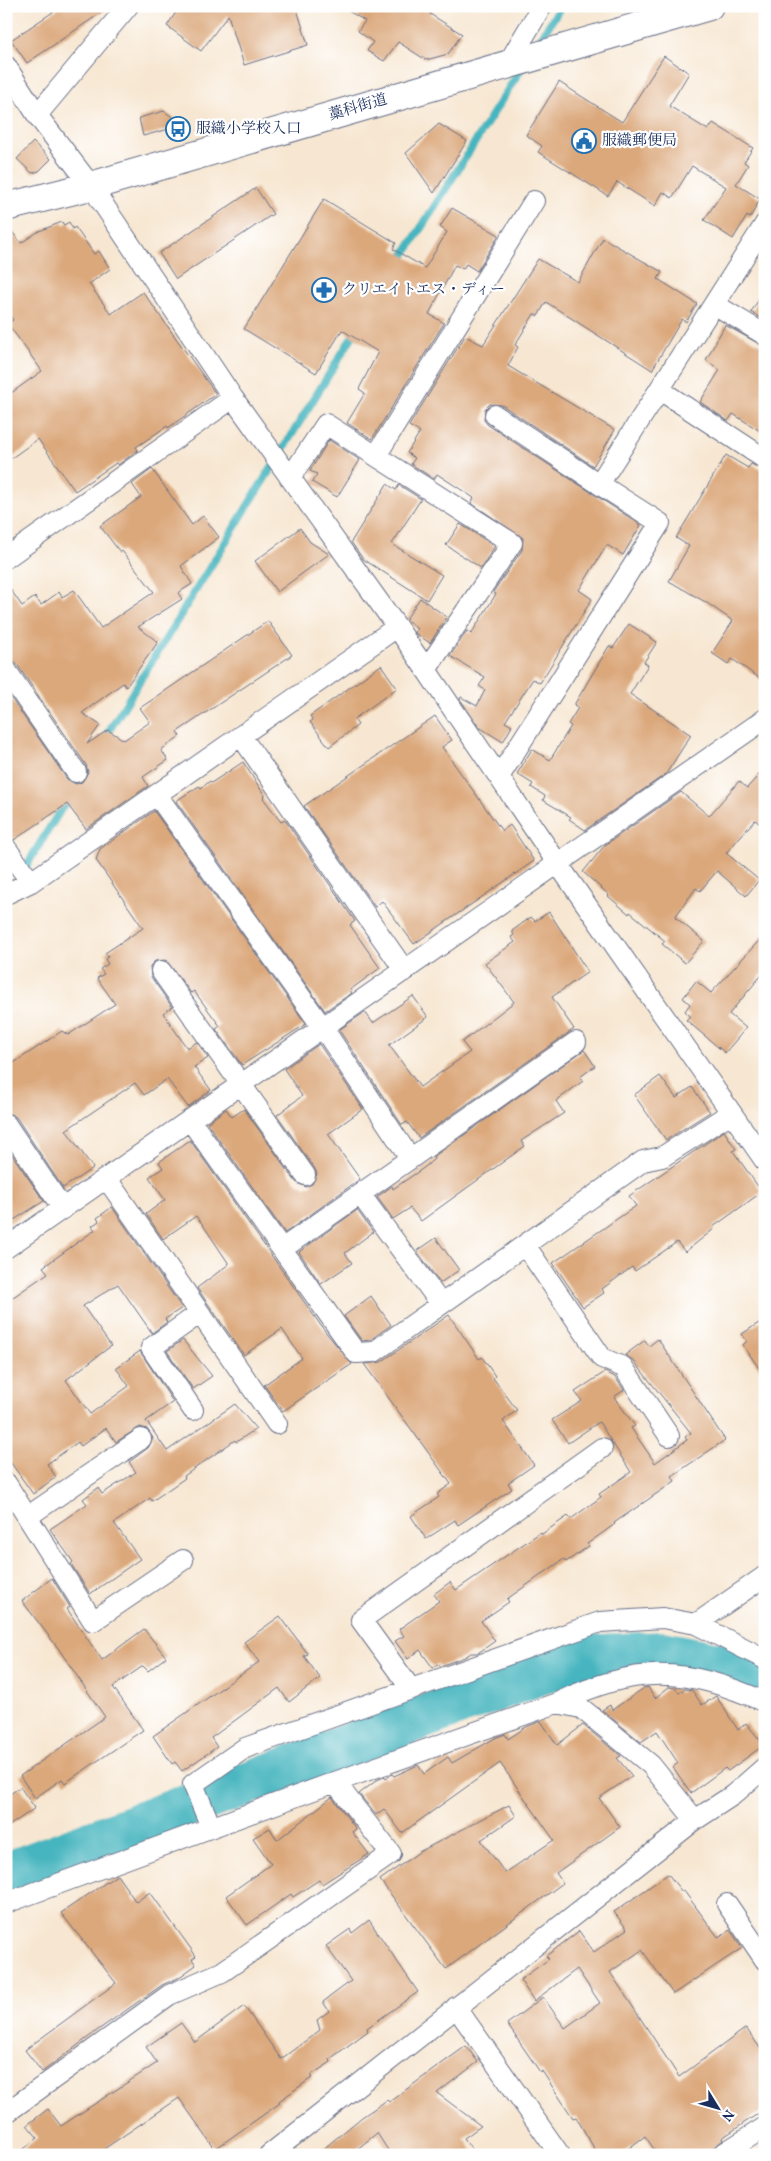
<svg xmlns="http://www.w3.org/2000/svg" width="771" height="2161" viewBox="0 0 771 2161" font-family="Vollkorn,'Noto Serif JP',serif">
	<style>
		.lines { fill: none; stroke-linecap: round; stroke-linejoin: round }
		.stream { stroke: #46b5bf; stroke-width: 8 }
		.river { stroke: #46b5bf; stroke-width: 44 }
		.building { fill: #dba87c }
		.street-casing { stroke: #686f87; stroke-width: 22 }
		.highway-casing { stroke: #686f87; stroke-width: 30 }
		.street { stroke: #fff; stroke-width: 20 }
		.highway { stroke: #fff; stroke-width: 28 }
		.labels { text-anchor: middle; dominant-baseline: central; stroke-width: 4.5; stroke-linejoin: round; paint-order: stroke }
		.street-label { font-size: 15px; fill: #1b2f5e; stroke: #fff }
		.poi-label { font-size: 15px; fill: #1b2f5e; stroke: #fff; text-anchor: start }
	</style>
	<rect width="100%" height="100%" fill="#fff"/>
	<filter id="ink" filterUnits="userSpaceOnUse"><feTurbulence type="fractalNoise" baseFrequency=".02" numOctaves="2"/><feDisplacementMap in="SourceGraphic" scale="10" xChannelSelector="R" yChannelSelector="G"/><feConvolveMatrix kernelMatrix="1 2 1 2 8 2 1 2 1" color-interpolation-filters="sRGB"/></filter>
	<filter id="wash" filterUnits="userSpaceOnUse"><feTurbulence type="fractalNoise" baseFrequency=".0096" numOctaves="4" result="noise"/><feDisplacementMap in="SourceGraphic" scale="20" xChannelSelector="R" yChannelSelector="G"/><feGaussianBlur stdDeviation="1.12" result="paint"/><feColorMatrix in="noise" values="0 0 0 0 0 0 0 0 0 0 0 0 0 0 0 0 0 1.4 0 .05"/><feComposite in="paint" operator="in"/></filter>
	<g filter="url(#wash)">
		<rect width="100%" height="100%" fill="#f7e7d2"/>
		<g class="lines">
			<path class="stream" d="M534,49L561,6
				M399,263L521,69
				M104,739L357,329
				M23,871L92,759"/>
			<path class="river" d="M6,1874L583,1657L663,1653L729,1666L765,1680"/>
		</g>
		<g id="blocks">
			<path class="building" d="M62,6H111L27,63L11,40Z
				M180,6H296L308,45L244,65L228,15L201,51L167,26Z
				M340,6H435L430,14L462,34L448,54L426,60L398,42L384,61L367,51L373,42L358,31L365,21Z
				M664,56L689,73L669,106L708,130L713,123L753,148L744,162L748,165L736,184L760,199L750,218L747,216L733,239L704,220L726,187L692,166L672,198L663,192L655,206L617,182L608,196L538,152L542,146L526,135L559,82L622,122Z
				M164,111L184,125L143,136L139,118Z
				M439,124L467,141L434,193L406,153Z
				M33,142L51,159L39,171L32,173L17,159Z
				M256,188L273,214L176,279L159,253Z
				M324,199L396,243L393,249L425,268L447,232L440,227L452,208L499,235L477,271L466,264L463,269L455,265L429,314L444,323L372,439L347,423L365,393L359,389L378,352L342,330L316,373L244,329Z
				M62,222L64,225L69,222L73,229L75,227L94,254L99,251L110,269L89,284L111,314L143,292L216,394L168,428L167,426L136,447L138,450L118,465L116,463L75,491L38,439L6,462L7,396L42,371L8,324L13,320L6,310V224L21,243L39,231Z
				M603,238L662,272L658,279L697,304L686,322L682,319L652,370L546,302L538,316L534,314L515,345L518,347L508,366L615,430L593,466L502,405L490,404L485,409L484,420L488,425L641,525L623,555L607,545L579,590L592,599L540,683L533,679L505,722L512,726L503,742L479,727L460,699L461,697L477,706L485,690L479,686L485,677L450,656L467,631L471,634L496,594L493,592L522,550L523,538L471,503L474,498L437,474L434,479L411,464L415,458L407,453L420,432L409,426L465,336L483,345L538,259L578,282Z
				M765,290V321L751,312Z
				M725,325L765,347V434L733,414L728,421L700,402L720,370L706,360Z
				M329,440L360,460L337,497L312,482L317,474L310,471Z
				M726,455L748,468L751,464L765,471V682L732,659L728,664L712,653L733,621L707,603L669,581L689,546L676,538Z
				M152,469L192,525L203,516L219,537L181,566L192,584L178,593L182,599L138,627L158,642L126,687L123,683L82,713L100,725L87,744L108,730L124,740L150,722L140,708L268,621L292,655L177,732L180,736L161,750L168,760L143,777L148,786L86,829L67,804L14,840L6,836V691L67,779L76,784L82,782L88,772L86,765L16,663L6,658V583L22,606L35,597L41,605L59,592L62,597L74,590L101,628L154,592L122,551L120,552L100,526L141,497L132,484Z
				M387,484L396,490L399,485L421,499L392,544L442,575L427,600L363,559L351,542Z
				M460,524L495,546L481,568L446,545Z
				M300,528L310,542L329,554L277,592L255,561Z
				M420,598L447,617L430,643L415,633L417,629L406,619Z
				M629,624L657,642L644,662L648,665L630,694L691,735L666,774L585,830L569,819L571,817L543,800L545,796L531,787L533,784L517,774L532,749L550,760L571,726L568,724L578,708L574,705L609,646L613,648Z
				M381,665L397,688L354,719L358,725L329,747L310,722L313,720L310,716Z
				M435,716L452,740L442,747L502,831L510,825L534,861L414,944L382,901L375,907L304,806Z
				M243,762L265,796L263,798L281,822L285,820L355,921L350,925L380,968L350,990L352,993L325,1011L176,801L199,786L201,788L210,781L211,783Z
				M765,768V828L755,820L726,853L759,880L746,896L717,871L700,891L696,888L675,917L704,941L685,963L662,944L665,941L630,912L629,914L608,896L609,895L583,872L605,845L681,792L709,816L739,781L747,788Z
				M154,811L306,1024L242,1065L216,1029L220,1026L194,991L191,993L166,960L155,961L150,966L151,977L172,1007L163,1013L187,1048L197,1042L208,1058L194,1067L211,1090L188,1107L167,1079L144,1095L135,1083L66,1130L93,1168L63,1188L16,1117L6,1112V1068L62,1031L68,1035L115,1004L97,978L104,974L100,969L108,964L105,959L108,957L105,953L143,928L96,860L100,849Z
				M549,912L588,972L552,997L574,1029L419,1138L407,1122L402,1125L339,1030L365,1012L373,1023L413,996L428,1017L389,1045L420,1087L470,1052L462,1042L514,1002L485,963L515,942L511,937L514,935L512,931L531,917L535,921Z
				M765,934V971L729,1014L746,1028L725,1053L686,1020L690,1016L685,1011L690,1004L683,998L696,981L711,993Z
				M319,1044L363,1109L328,1134L360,1179L285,1233L207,1123L226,1109L232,1117L244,1109L296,1182L306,1187L312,1184L317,1174L315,1169L277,1115L302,1096L284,1069Z
				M584,1050L595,1066L580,1077L583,1081L556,1101L564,1113L521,1141L525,1146L421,1221L410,1208L393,1219L377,1197L392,1186L393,1189L425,1167L434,1159L433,1157Z
				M660,1076L676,1098L692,1087L710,1112L666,1140L634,1095Z
				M724,1131L736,1149L733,1151L762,1192L713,1227L714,1229L685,1252L677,1242L635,1271L632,1267L602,1289L604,1293L583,1307L553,1263L636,1206L629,1196Z
				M190,1140L324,1330L352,1364L283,1411L264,1385L302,1358L282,1329L244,1355L197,1288L229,1264L203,1225L196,1216L163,1239L146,1214L165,1200L149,1177L163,1168L159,1162Z
				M6,1146L44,1201L6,1225Z
				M112,1207L182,1308L165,1319L167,1322L152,1333L118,1284L83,1306L111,1346L66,1380L90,1414L129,1386L116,1368L140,1351L173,1402L146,1421L167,1451L235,1404L256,1429L236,1442L235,1440L184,1476L185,1478L152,1501L150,1498L114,1523L140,1559L90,1594L71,1564L73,1562L50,1529L87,1504L83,1499L98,1488L102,1494L136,1472L129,1462L148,1448L153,1438L147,1429L140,1427L116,1442L106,1428L81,1446L78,1442L47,1464L56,1477L33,1494L6,1456V1302L48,1273L43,1267L95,1230L92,1226L99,1221L97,1218Z
				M357,1210L373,1232L345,1253L352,1263L321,1284L299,1252Z
				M436,1238L459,1270L440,1283L417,1251Z
				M371,1296L391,1325L370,1340L362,1341L344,1316Z
				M449,1315L479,1359L482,1357L495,1376L493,1378L517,1410L503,1421L534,1465L508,1483L512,1489L458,1525L455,1520L426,1539L411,1516L439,1497L437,1494L451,1484L364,1364L381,1362Z
				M765,1319V1377L743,1345L747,1341L742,1334Z
				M658,1339L725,1440L672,1476L675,1481L614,1523L615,1524L587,1544L589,1546L566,1562L564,1559L507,1599L509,1602L481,1621L495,1641L478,1653H471L465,1657L440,1666L438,1664L433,1668L420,1650L408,1659L395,1641L404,1636L399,1629L439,1601L434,1594L450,1582L456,1590L541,1532L542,1534L568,1516L571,1519L601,1497L599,1494L631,1472L599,1422L568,1443L552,1420L582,1401L575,1392L605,1372L615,1377L624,1390L614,1397L635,1426L631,1428L655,1463L687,1440L685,1437L691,1433L633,1360L625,1355L645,1340L649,1346Z
				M183,1340L212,1376L193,1389L167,1351Z
				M52,1578L70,1607L67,1609L102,1660L144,1629L166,1657L148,1671L143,1666L113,1687L143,1730L65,1783L62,1779L35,1798L20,1776L105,1717L58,1648L22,1601Z
				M280,1616L308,1654L304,1656L320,1678L289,1702L279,1688L211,1738L217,1747L182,1771L175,1762L172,1764L153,1736L259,1662L244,1642Z
				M648,1687L655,1698L669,1687L675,1688L679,1693L685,1689L692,1690L702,1705L716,1696L738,1730L746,1723L764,1745L728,1771L725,1768L691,1793L673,1767L678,1763L657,1731L641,1742L602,1710L610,1705L612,1710L644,1688Z
				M541,1721L557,1745L583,1725L621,1756L617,1758L632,1776L599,1798L620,1827L556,1873L563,1883L446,1969L380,1880L419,1852L509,1805L516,1816L481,1840L505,1873L554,1840L500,1763L402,1833L384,1809L376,1815L359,1794L377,1780L384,1777L386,1779L392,1774L394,1776L418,1765L424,1774L448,1757L452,1763L495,1738L505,1734L508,1739L526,1727Z
				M20,1787L35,1808L6,1828V1797Z
				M332,1797L356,1829L352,1832L369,1854L322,1884L319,1880L293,1897L291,1894L247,1925L226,1896L271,1864L253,1838L270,1828L277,1840Z
				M668,1874L682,1892L684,1891L718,1937L730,1930L742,1948L673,1994L642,1950L610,1972L679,2077L746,2028L765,2055V2109L722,2138L723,2140L705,2155H658L645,2136L620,2155H598L576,2117L573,2118L542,2071L540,2072L507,2024L543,1997L565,2028L600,2003L577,1969L534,2001L520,1980L549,1959L546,1956L579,1931L594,1952L627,1929L614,1912Z
				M117,1875L136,1902L150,1892L196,1956L192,1959L196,1965L178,1978L162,1985L98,2030L42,2072L25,2050L116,1983L61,1913Z
				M369,1920L418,1992L367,2028L368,2031L330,2059L331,2062L311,2075L313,2077L279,2101L280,2103L215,2149L179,2098L95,2155H16L38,2138L27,2125L48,2109L61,2126L157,2063L146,2047L181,2023L195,2042L244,2006L281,2059L320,2030L317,2020L329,2011L323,2002L351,1981L326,1946L350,1929L352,1933Z
				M466,2046L478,2062L437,2093L481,2126L464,2138L476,2155H391L377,2133L350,2155H316L362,2117L387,2100L389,2102Z"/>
		</g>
	</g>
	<g filter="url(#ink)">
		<use href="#blocks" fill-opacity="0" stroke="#686f87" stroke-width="1"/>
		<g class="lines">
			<defs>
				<path id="street" d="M507,65L542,6
					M6,66L37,115L91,186L233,398L397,627L558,864L765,1161
					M37,115L128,6
					M714,304L765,335
					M660,390L765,459
					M495,415L599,484
					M376,456L534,201
					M290,478L326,424L512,543L426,670
					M6,558L233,398
					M6,670L76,772
					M241,736L405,971
					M499,777L660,523L599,484L765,224
					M157,795L323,1028L410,1158
					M6,848L31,882
					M6,894L31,882L397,627
					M161,971L305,1175
					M190,1120L356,1353L374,1352L643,1161L662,1157L731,1113
					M6,1124L63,1209
					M107,1179L277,1424
					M360,1194L441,1304
					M525,1245L602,1358L623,1367L669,1436
					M6,1248L765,719
					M282,1249L576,1042
					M193,1410L151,1348L200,1313
					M6,1483L93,1621L183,1560
					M27,1517L141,1439
					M696,1624L765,1576
					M411,1689L361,1620L602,1448
					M557,1703C636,1664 685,1667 765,1702
					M211,1827L193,1784L245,1748L600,1622L663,1618L696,1624L765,1659
					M6,1903L335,1782L557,1703L581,1708L651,1765L695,1820
					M727,1904L765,1960
					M456,2007L560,2155
					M6,2113L169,1995L222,1972L391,1854L335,1782
					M269,2155L695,1820L733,1795L765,1767
					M721,2155L765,2127"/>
				<path id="highway" d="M6,207L91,186L709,6"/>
			</defs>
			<use href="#street" class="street-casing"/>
			<use href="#highway" class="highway-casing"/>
			<use href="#street" class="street"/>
			<use href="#highway" class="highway"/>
		</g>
	</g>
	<defs>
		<symbol id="bus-ring" viewBox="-11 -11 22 22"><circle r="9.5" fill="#fff" stroke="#1f6fb2" stroke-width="1.5"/><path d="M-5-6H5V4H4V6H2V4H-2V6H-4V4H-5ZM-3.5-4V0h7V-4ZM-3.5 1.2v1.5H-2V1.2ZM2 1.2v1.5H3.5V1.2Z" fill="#1f6fb2"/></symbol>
		<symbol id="civic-ring" viewBox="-11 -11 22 22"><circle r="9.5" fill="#fff" stroke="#1f6fb2" stroke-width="1.5"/><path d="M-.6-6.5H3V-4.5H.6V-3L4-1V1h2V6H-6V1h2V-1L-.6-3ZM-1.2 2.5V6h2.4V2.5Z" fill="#1f6fb2"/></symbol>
		<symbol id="pharmacy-ring" viewBox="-11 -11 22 22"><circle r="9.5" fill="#fff" stroke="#1f6fb2" stroke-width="1.5"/><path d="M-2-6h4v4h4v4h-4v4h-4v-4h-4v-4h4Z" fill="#1f6fb2"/></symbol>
	</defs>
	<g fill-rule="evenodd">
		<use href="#bus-ring" x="164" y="115" width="28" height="28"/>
		<use href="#civic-ring" x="570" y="127" width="28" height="28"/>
		<use href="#pharmacy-ring" x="310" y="276" width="28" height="28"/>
	</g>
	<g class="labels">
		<g class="street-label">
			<text transform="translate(358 108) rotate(-16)">藁科街道</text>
		</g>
		<g class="poi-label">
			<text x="196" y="129">服織小学校入口</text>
			<text x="602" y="141">服織郵便局</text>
			<text x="342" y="290">クリエイトエス・ディー</text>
		</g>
	</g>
	<rect width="771" height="2161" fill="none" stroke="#fff" stroke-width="25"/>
	<g transform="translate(718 2108) rotate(127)" stroke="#ffffff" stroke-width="4" paint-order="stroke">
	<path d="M0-4L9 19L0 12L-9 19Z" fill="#1b2f5e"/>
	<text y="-8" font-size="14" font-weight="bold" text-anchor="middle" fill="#1b2f5e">N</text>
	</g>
</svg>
